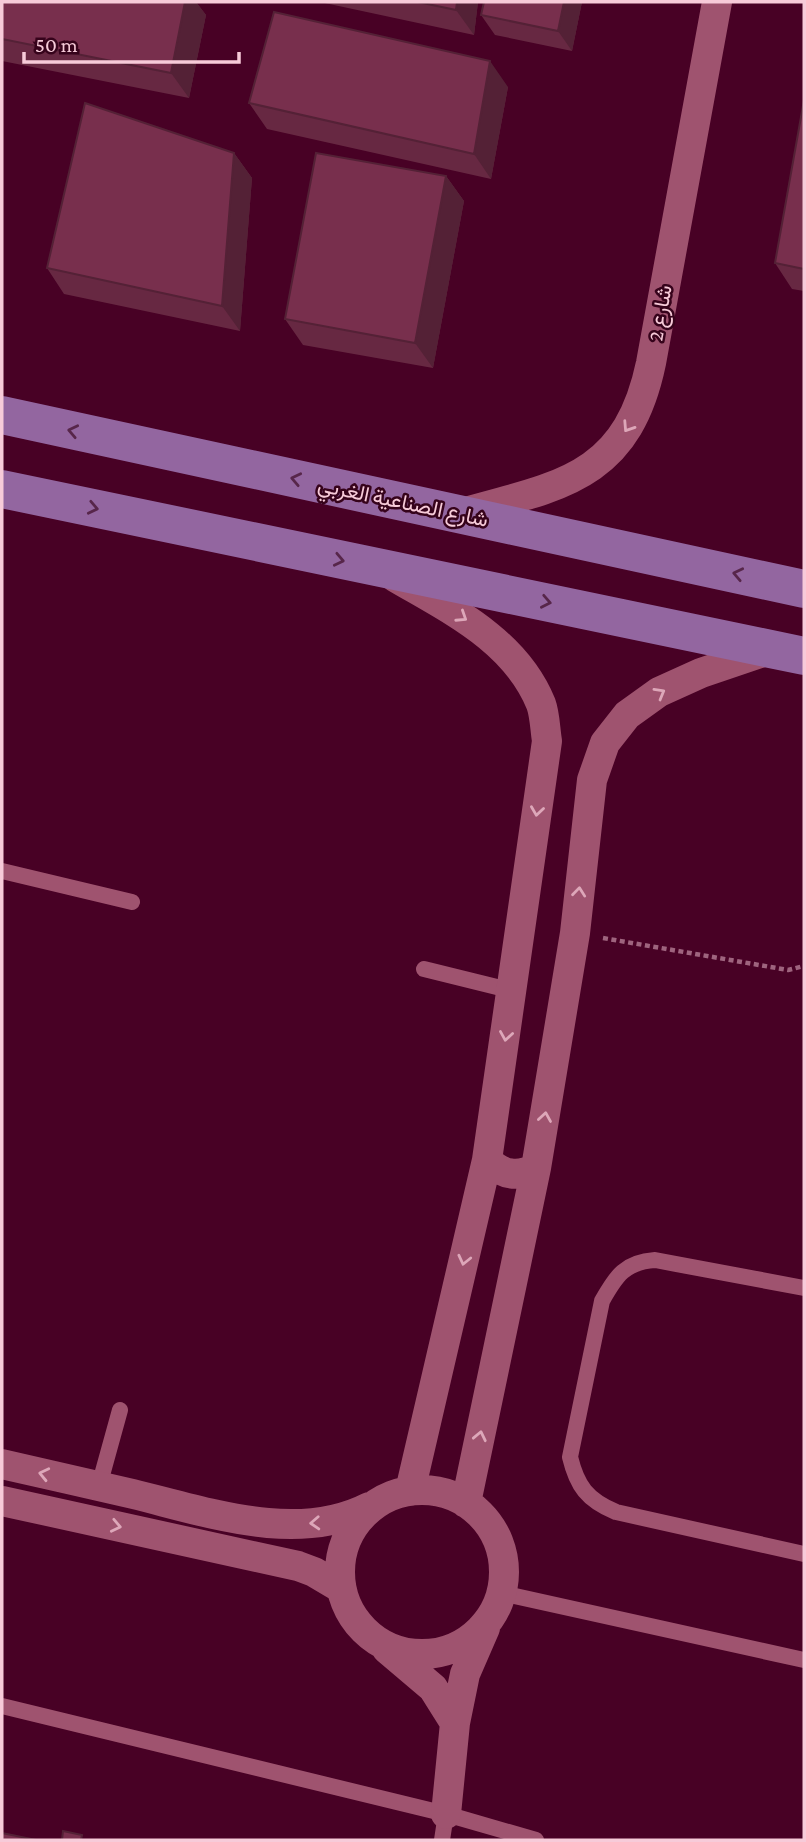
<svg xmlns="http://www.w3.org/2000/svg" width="806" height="1842" viewBox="0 0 806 1842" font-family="'Crimson Pro',Vazirmatn,serif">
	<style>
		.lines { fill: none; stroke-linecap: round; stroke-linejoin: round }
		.path { stroke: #9e647e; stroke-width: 4.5; stroke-dasharray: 5 3.5; stroke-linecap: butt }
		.service { stroke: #9f536f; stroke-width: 16 }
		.minor { stroke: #9f536f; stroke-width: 30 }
		.primary { stroke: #9366a0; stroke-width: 38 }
		.wall { fill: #672842 }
		.shaded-wall { fill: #542136 }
		.building { fill: #782f4d; stroke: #542136; stroke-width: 2 }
		.oneway { stroke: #dda7b9 }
		.oneway2 { stroke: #57264a }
		.labels { text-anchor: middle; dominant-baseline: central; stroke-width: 5; stroke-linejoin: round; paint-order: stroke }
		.street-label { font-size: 21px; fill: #f7cbd9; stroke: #36031b }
	</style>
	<rect width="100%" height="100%" fill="#480125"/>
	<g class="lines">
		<path class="path" d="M603,938L788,970L804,966"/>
		<path class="service" d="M2,871L132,902
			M424,969L513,991
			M804,1288L655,1260C625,1262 616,1276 602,1301L570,1457C577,1486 587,1500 616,1512L804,1554
			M99,1486L120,1410
			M501,1593L804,1660
			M2,1706L446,1814L536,1840
			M442,1840L446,1814"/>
		<path class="minor" d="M461,513C560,486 627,478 651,363L717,2
			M395,577C451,610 515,640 541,704C545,715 545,729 547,741L487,1160L410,1491
			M487,1160C502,1175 517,1178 536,1168
			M2,1464C46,1474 89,1484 133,1494C207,1512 297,1544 369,1507
			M340 1572a82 82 0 1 1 164 0a82 82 0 1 1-164 0Z
			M2,1501L298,1566L314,1572L341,1588
			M466,1503L536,1168L575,933L592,780L605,743L627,715L659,692L701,673L772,649
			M387,1649L433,1688L455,1723
			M446,1814L455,1723L465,1674L485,1628"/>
		<path class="primary" d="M2,415L804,589
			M2,489L804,656"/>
	</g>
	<path class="wall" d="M2,2H196L206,15L189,98L2,61Z
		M320,2H478L474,35Z
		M582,2L572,51L495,35L481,15Z
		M508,87L491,179L267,129L249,103Z
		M804,100V291L792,289L775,263Z
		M234,153L252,178L240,331L64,294L47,268Z
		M446,176L464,201L433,368L303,345L285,319Z"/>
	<path class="shaded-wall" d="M185,2H196L206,15L189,98L171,73Z
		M457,2H478L474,35L456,10Z
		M564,2H582L572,51L558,31Z
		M490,61L508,87L491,179L474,154Z
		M234,153L252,178L240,331L222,306Z
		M446,176L464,201L433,368L415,343Z"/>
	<path class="building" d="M2,2H185L171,73L2,39Z
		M418,2H457L456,10Z
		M484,2H564L558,31L481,15Z
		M274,12L490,61L474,154L249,103Z
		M804,100V269L775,263Z
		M85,103L234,153L222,306L47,268Z
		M316,153L446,176L415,343L285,319Z
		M63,1831L82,1835L81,1840H62Z
		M2,1833L36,1840H2Z"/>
	<defs><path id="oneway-chevron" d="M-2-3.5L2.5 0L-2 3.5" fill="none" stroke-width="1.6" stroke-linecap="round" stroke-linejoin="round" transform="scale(1.75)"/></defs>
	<g class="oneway">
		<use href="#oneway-chevron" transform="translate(628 427) rotate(123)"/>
		<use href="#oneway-chevron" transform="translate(462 617) rotate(33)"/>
		<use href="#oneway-chevron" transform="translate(660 693) rotate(-30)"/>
		<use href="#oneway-chevron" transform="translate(537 811) rotate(98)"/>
		<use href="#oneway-chevron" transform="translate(579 892) rotate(-84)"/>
		<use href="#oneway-chevron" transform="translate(506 1036) rotate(99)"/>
		<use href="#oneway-chevron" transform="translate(545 1117) rotate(-81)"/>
		<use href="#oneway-chevron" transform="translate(464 1260) rotate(103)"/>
		<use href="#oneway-chevron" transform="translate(480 1436) rotate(-78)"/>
		<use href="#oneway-chevron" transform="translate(44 1474) rotate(-167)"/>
		<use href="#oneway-chevron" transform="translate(315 1523) rotate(177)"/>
		<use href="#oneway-chevron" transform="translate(116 1526) rotate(12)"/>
	</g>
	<g class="oneway2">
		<use href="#oneway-chevron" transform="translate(73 431) rotate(-168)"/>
		<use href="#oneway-chevron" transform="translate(296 479) rotate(-168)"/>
		<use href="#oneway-chevron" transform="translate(93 508) rotate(12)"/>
		<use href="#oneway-chevron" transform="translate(339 560) rotate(12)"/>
		<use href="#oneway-chevron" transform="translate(738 574) rotate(-168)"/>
		<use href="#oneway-chevron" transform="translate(546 602) rotate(11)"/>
	</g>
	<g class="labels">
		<g class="street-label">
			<text transform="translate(660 313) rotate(-80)">شارع 2</text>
			<text transform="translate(403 502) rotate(12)">شارع الصناعية الغربي</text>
		</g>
	</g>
	<rect width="806" height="1842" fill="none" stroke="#f7cbd9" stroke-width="7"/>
	<path d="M24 52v10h215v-10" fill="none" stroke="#f7cbd9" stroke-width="3.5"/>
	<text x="35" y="52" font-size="21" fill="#f7cbd9" stroke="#36031b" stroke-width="5" paint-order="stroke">50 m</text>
</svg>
